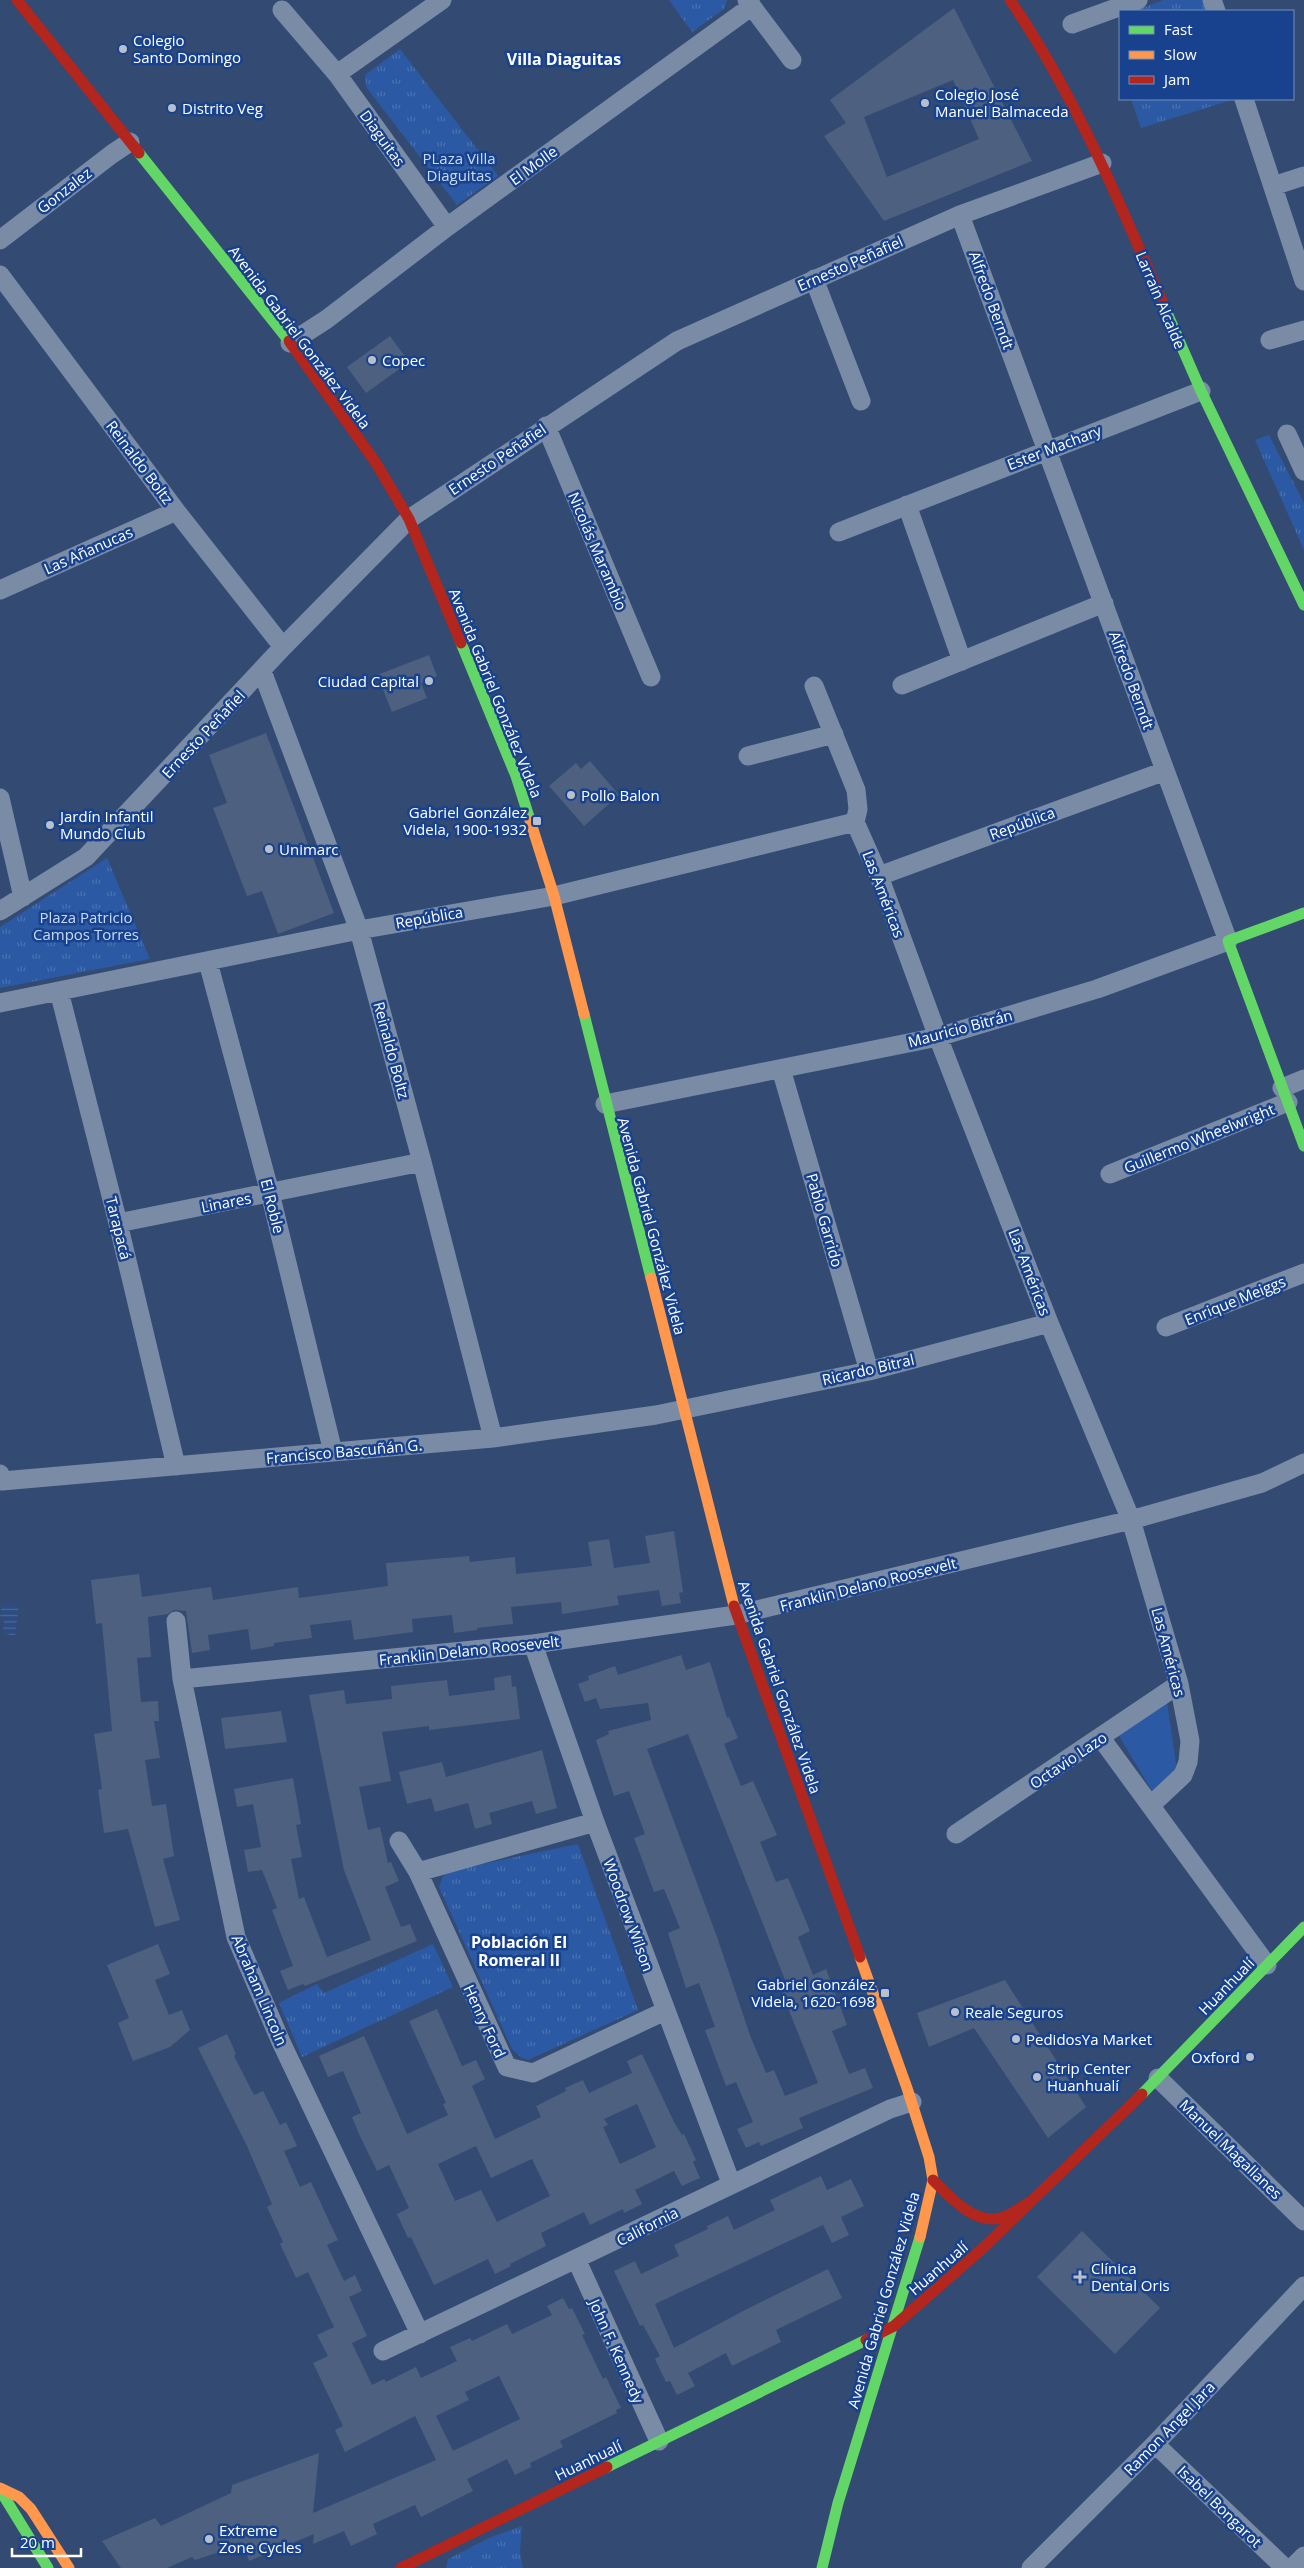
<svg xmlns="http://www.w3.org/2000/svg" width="1304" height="2568" viewBox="0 0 1304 2568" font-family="'Open Sans',sans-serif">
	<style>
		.grass { fill: #2b59a3 }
		.park { fill: url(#park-tufts) }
		.water { fill: url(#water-rules) }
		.building { fill: #4d6080; fill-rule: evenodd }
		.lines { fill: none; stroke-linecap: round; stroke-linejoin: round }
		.street { stroke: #7a8ba6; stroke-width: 19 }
		.fast { stroke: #63d668; stroke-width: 11 }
		.slow { stroke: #ff974d; stroke-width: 11 }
		.jam { stroke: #b3261e; stroke-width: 11 }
		.poi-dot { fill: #b8c0ce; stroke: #18428d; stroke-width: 2 }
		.labels { text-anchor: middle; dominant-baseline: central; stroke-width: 5; stroke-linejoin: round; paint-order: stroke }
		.poi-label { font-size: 15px; fill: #fff; stroke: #18428d; text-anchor: start }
		.street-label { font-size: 15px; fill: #fff; stroke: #18428d }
		.park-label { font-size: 15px; fill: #c9dcfb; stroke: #18428d }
		.neighbourhood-label { font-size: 16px; font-weight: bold; fill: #fff; stroke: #18428d }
	</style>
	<defs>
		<pattern id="park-tufts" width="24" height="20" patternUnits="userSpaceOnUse" patternTransform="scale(1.25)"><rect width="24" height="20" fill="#2b59a3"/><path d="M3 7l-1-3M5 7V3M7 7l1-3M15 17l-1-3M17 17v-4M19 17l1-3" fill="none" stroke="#4b72b1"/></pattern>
		<pattern id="water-rules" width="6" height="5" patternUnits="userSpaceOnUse" patternTransform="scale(1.25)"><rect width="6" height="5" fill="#2d4c81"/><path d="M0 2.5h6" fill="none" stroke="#4c6794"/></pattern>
	</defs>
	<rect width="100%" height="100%" fill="#334a72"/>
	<path class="grass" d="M1167,1701L1177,1770L1152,1791L1118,1734Z"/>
	<path class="park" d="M669,0H727L724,9L692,32Z
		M1164,0H1203L1207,11H1134Z
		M400,49L498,176L457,205L366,87L365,75Z
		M1131,99H1235L1141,128Z
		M1269,435L1304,503V550L1255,440Z
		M107,858L150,959L0,988V927Z
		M578,1844L638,2010L528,2060L522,2058L512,2049L439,1887L443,1876L453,1870Z
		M433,1944L453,1987L302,2057L279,2003L317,1984L324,1993Z
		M522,2526L520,2552L523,2568H446L448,2559L491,2537Z"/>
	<path class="water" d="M2,1604L19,1605L15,1636L3,1633L4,1619L0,1616Z"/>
	<path class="building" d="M954,8L1032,161L884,221L824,136L846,123L830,100ZM953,80L979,139L887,177L864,117Z
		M390,336L409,362L366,393L347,367Z
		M429,655L437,676L421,683L427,698L392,712L377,675Z
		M266,733L334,913L278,934L262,891L247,896L213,808L227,803L209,755Z
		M590,761L619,795L584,826L549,786L576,763L581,769Z
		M674,1531L683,1592L679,1593L681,1603L662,1606L659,1590L617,1596L619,1605L562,1614L561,1602L511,1607L513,1624L477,1628V1630L454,1633L452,1615L412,1619L413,1632L354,1640L351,1620L310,1625L312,1638L274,1643V1646L251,1650L248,1629L208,1635L210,1650L192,1653L186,1611L174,1610L168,1614L148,1617L151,1657L137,1658L141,1702L158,1701L159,1721H154L160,1758L145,1760L152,1806L166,1804L174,1856L163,1859L180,1920L155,1927L128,1829L104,1833L98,1790L102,1789L94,1734L112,1731L102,1623L96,1624L91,1580L139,1574L142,1597L211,1587L213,1600L298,1587L299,1598L388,1586L386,1563L469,1556L470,1562L515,1557L516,1574L592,1566L588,1542L609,1539L614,1568L650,1563L645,1536Z
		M681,1655L686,1670L710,1662L727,1718L729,1717L738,1738L724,1744L741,1786L753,1781L777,1835L760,1842L776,1882L788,1878L810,1931L798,1937L813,1975L826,1969L847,2025L832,2031L849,2074L865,2068L873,2088L799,2118L803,2128L761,2146L759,2142L746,2148L737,2129L753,2122L736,2082L726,2086L705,2030L715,2027L699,1983L686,1988L668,1933L680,1928L664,1889L654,1892L634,1838L645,1834L629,1791L614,1796L596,1740L609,1734L608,1731L651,1720L648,1703L600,1709L596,1698L585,1702L578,1684L589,1680L588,1676L615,1666L618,1675ZM688,1734L789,1990L782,1993L818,2083L785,2096L774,2070L766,2073L751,2038L717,1937L647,1749Z
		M511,1675L512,1687L516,1686L520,1719L429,1730V1726L382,1732L391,1781L359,1787L368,1830L380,1827L388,1863L391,1862L399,1881L385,1887L401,1927L410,1924L417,1941L305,1986L303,1984L288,1990L280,1971L293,1966L272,1910L277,1908L262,1870L248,1872L244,1850L261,1847L253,1804L237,1807L234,1789L293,1778L301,1824L296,1825L302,1857L291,1859L299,1899L304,1897L327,1957L371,1940L344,1870L309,1695L344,1690L346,1704L392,1699L391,1686L447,1680L449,1696L495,1690L494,1678Z
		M281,1711L287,1742L225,1749L221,1718Z
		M542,1750L557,1808L536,1814L532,1801L489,1813L492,1824L475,1829L468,1803L435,1812L431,1798L407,1804L399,1772L442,1762L446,1777Z
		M158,1944L170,1974L155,1980L169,2015L182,2010L190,2030L170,2047L133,2061L118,2023L129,2018L107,1965Z
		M1005,1980L1086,2107L1048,2138L974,2028L929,2047L917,2013Z
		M437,2009L462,2066L476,2060L485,2079L472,2086L495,2139L541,2117L536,2106L566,2091L565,2088L583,2080L589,2093L632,2073L627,2061L642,2054L674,2122L682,2135L684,2134L696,2160L693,2162L700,2178L682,2186L674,2171L635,2190L642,2204L624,2213L623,2209L590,2225L584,2212L541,2233L546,2246L510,2264L511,2266L495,2274L488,2259L434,2285L411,2237L408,2238L397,2214L409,2208L389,2165L377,2171L359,2134L352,2117L361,2113L343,2071L328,2077L319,2056L364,2036L407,2134L448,2115L443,2104L446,2103L409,2021ZM637,2104L656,2147L620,2164L603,2127L608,2125L604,2119ZM476,2146L491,2178L532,2159L550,2196L497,2222L481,2190L455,2201L438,2164Z
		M227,2034L236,2054L234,2056L254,2095L263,2091L280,2125L286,2122L297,2146L284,2151L300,2187L311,2182L329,2221L338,2240L327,2245L344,2281L355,2275L362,2291L349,2297L367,2336L352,2343L372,2385L384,2379L386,2382L416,2367L421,2378L457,2361L450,2347L470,2338L472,2341L507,2324L512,2334L552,2315L547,2306L563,2298L569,2309L572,2308L585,2334L582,2335L603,2379L606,2377L621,2408L616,2410L617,2413L560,2441L563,2447L530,2463L531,2467L515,2475L507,2459L467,2479L473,2491L421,2517L415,2505L373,2524L377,2534L351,2546L344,2531L313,2544L314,2534L249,2561L244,2544L195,2560L192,2557L167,2568H121L102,2541L155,2518L161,2526L231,2493L232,2485L319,2453L313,2513L436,2460L415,2416L345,2452L335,2430L343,2426L313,2363L328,2356L317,2335L334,2327L308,2272L296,2278L280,2244L283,2242L267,2207L272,2204L247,2146L198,2048ZM499,2376L520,2419L453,2451L436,2416L469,2400L465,2392Z
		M821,2176L827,2190L851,2179L864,2206L841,2217L849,2235L832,2243L823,2225L655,2304L674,2348L745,2310L828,2269L842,2298L776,2330L781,2342L732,2366L726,2353L688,2373L695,2386L677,2395L670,2381L666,2382L655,2359L660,2356L643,2325L640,2326L614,2271L635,2261L641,2274L679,2256L674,2245L708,2229L707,2226L728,2216L734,2230L775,2210L770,2200Z
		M1082,2231L1160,2308L1115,2354L1037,2277Z"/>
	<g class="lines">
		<path class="street" d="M747,0L792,60
			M1212,0L1216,11
			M282,10L337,74L447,227
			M1072,24L1138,0
			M337,74L442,0
			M1244,99L1304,281
			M1273,186L1304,176
			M0,240L112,154L130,142
			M0,275L176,511L283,647
			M814,279L861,401
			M1270,340L1304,330
			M290,343L327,319L447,227L752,6
			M546,426L651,677
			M1287,434L1304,471
			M907,505L962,661
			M839,532L1201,391
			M0,590L176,511
			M262,671L359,930L422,1162L493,1438
			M902,685L1104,603
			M814,686L856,790L858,809L855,822L879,876L938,1037L1049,1323L1131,1520L1179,1684L1190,1741L1188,1762L1183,1775L1151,1805
			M748,756L834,734
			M0,798L23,897
			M879,876L1165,771
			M0,911L86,857L283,647L409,519L677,341L960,215L1102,163
			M208,962L270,1193L333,1452
			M59,991L118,1223L176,1466
			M0,1003L359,930L554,896L855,822
			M781,1069L869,1371
			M1282,1088L1304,1079
			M605,1104L938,1037L1097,989L1228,941L960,215
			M1110,1174L1288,1102
			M118,1223L422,1162
			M1166,1327L1304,1273
			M0,1474L2,1481L493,1438L656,1415L869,1371L1049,1323
			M176,1621L182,1679L236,1937L281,2042L420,2334
			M533,1644L595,1822L731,2183
			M182,1679L533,1644L736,1615L1131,1520L1262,1483L1304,1463
			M1101,1738L1267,1965
			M956,1834L1179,1684
			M399,1841L418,1872L507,2067L533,2073L665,2011
			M418,1872L595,1822
			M1158,2078L1304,2221
			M577,2261L659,2441
			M383,2351C552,2272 720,2189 890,2109L912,2102
			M1155,2444L1285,2568
			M1031,2568L1155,2444L1304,2286
			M1292,2568L1304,2556"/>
		<path class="fast" d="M139,153L289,341
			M1164,306L1201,391L1304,605
			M461,643L516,776L530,820
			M1304,913L1228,941L1304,1146
			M584,1014L651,1278
			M1142,2094L1304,1927
			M607,2467L866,2340
			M0,2490L48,2568
			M822,2568L838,2503L920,2237"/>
		<path class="slow" d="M530,820L554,896L584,1014
			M651,1278L734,1606
			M860,1957L907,2088L929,2157L933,2180L920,2237
			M0,2488L19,2497L31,2509L69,2568"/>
		<path class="jam" d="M17,0L139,153
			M1010,0C1075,95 1119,201 1164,306
			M289,341L376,463L409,519L461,643
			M734,1606L860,1957
			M933,2180C949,2196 974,2225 1000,2218C1010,2216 1019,2208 1028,2203
			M866,2340L894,2326L982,2249L1142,2094
			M401,2568L607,2467"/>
	</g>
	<g class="poi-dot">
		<circle cx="123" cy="49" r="5"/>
		<circle cx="925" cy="103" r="5"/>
		<circle cx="172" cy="108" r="5"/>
		<circle cx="372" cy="360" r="5"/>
		<circle cx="429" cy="681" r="5"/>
		<circle cx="571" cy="795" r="5"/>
		<rect x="532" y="816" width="10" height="10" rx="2.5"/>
		<circle cx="50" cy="825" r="5"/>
		<circle cx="269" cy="849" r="5"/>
		<rect x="880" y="1988" width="10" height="10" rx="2.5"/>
		<circle cx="955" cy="2012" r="5"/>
		<circle cx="1016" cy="2039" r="5"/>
		<circle cx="1250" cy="2057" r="5"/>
		<circle cx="1037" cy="2077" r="5"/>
		<path d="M1077.5 2269.5h5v5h5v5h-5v5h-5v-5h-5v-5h5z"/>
		<circle cx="209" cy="2539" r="5"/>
	</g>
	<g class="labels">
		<g class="poi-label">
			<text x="133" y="40">Colegio<tspan x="133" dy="17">Santo Domingo</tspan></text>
			<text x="935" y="94">Colegio José<tspan x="935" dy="17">Manuel Balmaceda</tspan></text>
			<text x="182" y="108">Distrito Veg</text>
			<text x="382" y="360">Copec</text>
			<text x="419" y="681" text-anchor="end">Ciudad Capital</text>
			<text x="581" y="795">Pollo Balon</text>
			<text x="527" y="812" text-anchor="end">Gabriel González<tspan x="527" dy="17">Videla, 1900-1932</tspan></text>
			<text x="60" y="816">Jardín Infantil<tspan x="60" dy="17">Mundo Club</tspan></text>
			<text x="279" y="849">Unimarc</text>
			<text x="875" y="1984" text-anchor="end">Gabriel González<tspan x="875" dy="17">Videla, 1620-1698</tspan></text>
			<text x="965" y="2012">Reale Seguros</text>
			<text x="1026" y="2039">PedidosYa Market</text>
			<text x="1240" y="2057" text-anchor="end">Oxford</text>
			<text x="1047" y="2068">Strip Center<tspan x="1047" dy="17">Huanhualí</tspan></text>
			<text x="1091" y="2268">Clínica<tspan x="1091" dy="17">Dental Oris</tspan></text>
			<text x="219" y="2530">Extreme<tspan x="219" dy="17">Zone Cycles</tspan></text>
		</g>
		<g class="street-label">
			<text transform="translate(383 138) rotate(54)">Diaguitas</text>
			<text transform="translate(533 165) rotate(-36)">El Molle</text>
			<text transform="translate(64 190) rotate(-38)">Gonzalez</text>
			<text transform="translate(850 263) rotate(-24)">Ernesto Peñafiel</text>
			<text transform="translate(992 300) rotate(70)">Alfredo Berndt</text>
			<text transform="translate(1161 300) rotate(67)">Larraín Alcalde</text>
			<text transform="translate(300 337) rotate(53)">Avenida Gabriel González Videla</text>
			<text transform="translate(1054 447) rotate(-21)">Ester Machary</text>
			<text transform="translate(497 459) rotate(-34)">Ernesto Peñafiel</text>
			<text transform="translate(140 462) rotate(53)">Reinaldo Boltz</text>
			<text transform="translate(88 550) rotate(-24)">Las Añanucas</text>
			<text transform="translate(598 551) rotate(67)">Nicolás Marambio</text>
			<text transform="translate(1132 680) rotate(70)">Alfredo Berndt</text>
			<text transform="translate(496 693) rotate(68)">Avenida Gabriel González Videla</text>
			<text transform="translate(203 734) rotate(-47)">Ernesto Peñafiel</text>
			<text transform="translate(1022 823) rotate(-20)">República</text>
			<text transform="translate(884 894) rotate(69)">Las Américas</text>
			<text transform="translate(429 917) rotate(-10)">República</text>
			<text transform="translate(960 1028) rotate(-15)">Mauricio Bitrán</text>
			<text transform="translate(392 1050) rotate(75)">Reinaldo Boltz</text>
			<text transform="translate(1199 1138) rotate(-22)">Guillermo Wheelwright</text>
			<text transform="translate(226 1202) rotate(-11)">Linares</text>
			<text transform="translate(273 1206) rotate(76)">El Roble</text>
			<text transform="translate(825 1220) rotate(74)">Pablo Garrido</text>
			<text transform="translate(652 1226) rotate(75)">Avenida Gabriel González Videla</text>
			<text transform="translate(119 1228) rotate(76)">Tarapacá</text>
			<text transform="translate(1030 1272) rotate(69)">Las Américas</text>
			<text transform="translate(1235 1300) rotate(-22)">Enrique Meiggs</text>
			<text transform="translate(868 1369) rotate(-13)">Ricardo Bitral</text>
			<text transform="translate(344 1451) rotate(-5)">Francisco Bascuñán G.</text>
			<text transform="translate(868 1584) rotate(-14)">Franklin Delano Roosevelt</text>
			<text transform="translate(469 1650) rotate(-6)">Franklin Delano Roosevelt</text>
			<text transform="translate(1169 1652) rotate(75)">Las Américas</text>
			<text transform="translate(780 1687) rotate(71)">Avenida Gabriel González Videla</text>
			<text transform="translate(1068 1760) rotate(-34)">Octavio Lazo</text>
			<text transform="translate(629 1915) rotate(70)">Woodrow Wilson</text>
			<text transform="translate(1226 1986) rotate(-46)">Huanhualí</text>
			<text transform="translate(260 1990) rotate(67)">Abraham Lincoln</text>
			<text transform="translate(485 2021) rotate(65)">Henry Ford</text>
			<text transform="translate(1231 2149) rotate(44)">Manuel Magallanes</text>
			<text transform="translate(647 2226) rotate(-27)">California</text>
			<text transform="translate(938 2268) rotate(-41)">Huanhualí</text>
			<text transform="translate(883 2300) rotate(-74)">Avenida Gabriel González Videla</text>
			<text transform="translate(617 2351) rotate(66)">John F. Kennedy</text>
			<text transform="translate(1169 2428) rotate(-46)">Ramon Angel Jara</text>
			<text transform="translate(588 2460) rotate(-26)">Huanhualí</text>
			<text transform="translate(1220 2506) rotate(44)">Isabel Bongarot</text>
		</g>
		<g class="park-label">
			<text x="459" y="158">PLaza Villa<tspan x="459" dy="17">Diaguitas</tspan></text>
			<text x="86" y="917">Plaza Patricio<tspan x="86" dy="17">Campos Torres</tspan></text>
		</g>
		<g class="neighbourhood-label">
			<text x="564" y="59">Villa Diaguitas</text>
			<text x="519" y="1942">Población El<tspan x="519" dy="18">Romeral II</tspan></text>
		</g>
	</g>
	<rect x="1119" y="10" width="175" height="90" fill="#18428d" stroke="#748ebb"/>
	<rect x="1129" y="26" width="25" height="8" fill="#63d668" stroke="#748ebb"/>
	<text x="1164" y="35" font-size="15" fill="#ffffff">Fast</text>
	<rect x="1129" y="51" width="25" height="8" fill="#ff974d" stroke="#748ebb"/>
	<text x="1164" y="60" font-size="15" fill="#ffffff">Slow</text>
	<rect x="1129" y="76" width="25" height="8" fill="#b3261e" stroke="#748ebb"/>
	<text x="1164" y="85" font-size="15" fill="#ffffff">Jam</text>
	<path d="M12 2548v8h69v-8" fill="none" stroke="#ffffff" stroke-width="2.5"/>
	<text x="20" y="2548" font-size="15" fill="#ffffff" stroke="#18428d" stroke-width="4" paint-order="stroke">20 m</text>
</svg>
